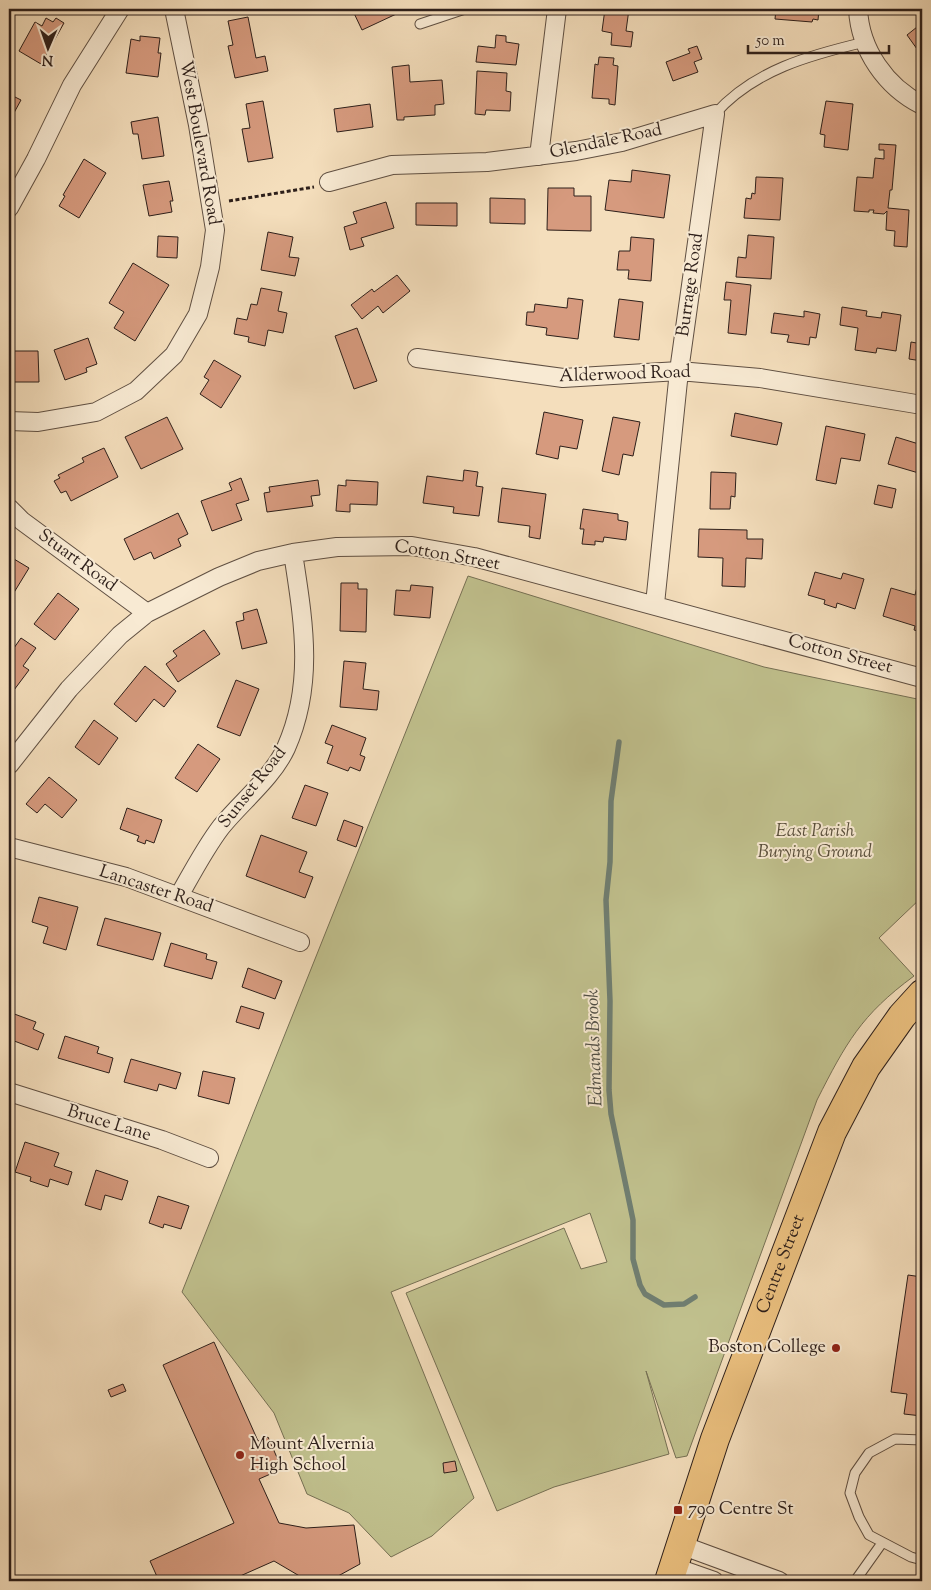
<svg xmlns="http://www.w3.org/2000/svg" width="931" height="1590" viewBox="0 0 931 1590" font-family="'Sorts Mill Goudy',serif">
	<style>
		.green { fill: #c0c08d; stroke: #767054 }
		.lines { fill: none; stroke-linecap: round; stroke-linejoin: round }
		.stream { stroke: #707e71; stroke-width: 5.5 }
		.building { fill: #d69a7e; stroke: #2d1f1a }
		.service-casing { stroke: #5f4f42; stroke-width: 11 }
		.minor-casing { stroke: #5f4f42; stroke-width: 20 }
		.primary-casing { stroke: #2d1f1a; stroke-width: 30 }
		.path { stroke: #2d1f1a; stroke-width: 3; stroke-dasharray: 4 2.5; stroke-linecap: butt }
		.service { stroke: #f8ead3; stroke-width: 9 }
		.minor { stroke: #f8ead3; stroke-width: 18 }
		.primary { stroke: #eabf7e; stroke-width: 28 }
		.poi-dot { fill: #8f2418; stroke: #f8ead3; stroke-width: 2 }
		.labels { text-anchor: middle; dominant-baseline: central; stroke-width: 4; stroke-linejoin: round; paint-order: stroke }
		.street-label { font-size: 18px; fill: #2d1f1a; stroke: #f8ead3 }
		.park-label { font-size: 18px; font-style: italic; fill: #594f3c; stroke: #f8ead3 }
		.poi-label { font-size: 18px; fill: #2d1f1a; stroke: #f8ead3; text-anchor: start }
		.water-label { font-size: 19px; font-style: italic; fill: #4f4e46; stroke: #f8ead3 }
	</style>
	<rect width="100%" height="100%" fill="#f4debc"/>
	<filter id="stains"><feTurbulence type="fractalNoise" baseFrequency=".004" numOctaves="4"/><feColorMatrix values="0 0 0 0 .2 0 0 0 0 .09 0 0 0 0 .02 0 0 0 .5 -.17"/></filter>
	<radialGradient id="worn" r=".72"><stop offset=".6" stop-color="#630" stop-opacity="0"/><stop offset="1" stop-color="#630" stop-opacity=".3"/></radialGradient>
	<path class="green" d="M468,576L764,667L922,700V897L879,938L914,976C861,1015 846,1043 817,1100L687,1456L676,1458L646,1371L669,1454L554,1487L497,1511L406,1293L564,1228L581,1269L607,1262L590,1213L391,1292L474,1498L432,1536L391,1557L349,1513L307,1494L274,1413L182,1292Z"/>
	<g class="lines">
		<path class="stream" d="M619,742L611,801L610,862L606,900L610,1001L609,1090L611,1114L633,1220V1259L640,1285L645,1294L664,1305L684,1304L695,1297"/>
	</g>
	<path class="building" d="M352,9H407L362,30Z
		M605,9H629L626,31L633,32L631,47L611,45L612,33L602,31Z
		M776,9H819L818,20L813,19L812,22L775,19Z
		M248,17L256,58L265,56L268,71L235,78L228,46L233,45L228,21Z
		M46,18L53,22L56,18L64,23L41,64L19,51L35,22L42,26Z
		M922,23V56L907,35Z
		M496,35L506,36V42L519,44L516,65L476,62L478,46L495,48Z
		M140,36L160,38L158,53H161L158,77L126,73L131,39L140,41Z
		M697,46L702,59L694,62L698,72L673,81L666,62L690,53L688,49Z
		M599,57L614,58L613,65L618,66L615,105L609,104V99L592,98L595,64L598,65Z
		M409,65L410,82L442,80L444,104L435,105V115L404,117V120H397L392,67Z
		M477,71L507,73L506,91L511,92L510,111L486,110L485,115L475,114Z
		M9,94L21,100L9,122Z
		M263,101L273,158L248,162L242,129L250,128L246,104Z
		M826,101L853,104L848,150L824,147L825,135L820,134Z
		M370,104L373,127L337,132L334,109Z
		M158,117L164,156L142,159L138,134H133L131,122Z
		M879,144L896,145L892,190H890L888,208L909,210L907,247L894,246L895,231L886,230L887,211L884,214L873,213L874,210H869V212L854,211L857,177L873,178L875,158L884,159V150H879Z
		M84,159L106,173L79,218L59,206L65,196L63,195Z
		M632,170L670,175L664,218L605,210L609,180L631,182Z
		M756,177L783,178L780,220L744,218L746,198L751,199L752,193L755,194Z
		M169,181L173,201H170L172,212L149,216L143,185Z
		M548,188H574V196H591V231L547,230Z
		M490,198L525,199V224L490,223Z
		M386,202L394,228L361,238L364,246L350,250L344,227L357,223L353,212Z
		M416,203H457V226L416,225Z
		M268,232L293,237L289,257L299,258L295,276L261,270Z
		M748,235L774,237L771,279L736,277L738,257L746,258Z
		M158,236L178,237L177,258L157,257Z
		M631,237L654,239L651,281L628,279L629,270H617L619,251H630Z
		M133,263L169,285L135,341L114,328L124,312L109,303Z
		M397,275L410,291L383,313L378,306L362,319L351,305L372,289L374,292Z
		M726,282L751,285L746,335L728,333L731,300H724Z
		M261,288L282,292L278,311L287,313L283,333L268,330L265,346L248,342L249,337L234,334L237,318L247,320L251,304L257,305Z
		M568,298L583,300L578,339L546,335L547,328L526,325L527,312H534L535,304L567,308Z
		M619,299L643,302L639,340L614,337Z
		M842,307L867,311L866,316L881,318L882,312L901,315L896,351L877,348L876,353L855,350L858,328L840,325Z
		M804,311L820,314L816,338L810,337L809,345L787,342L789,335L771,333L774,313L804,317Z
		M357,328L377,381L354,389L335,336Z
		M88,338L97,364L86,368L87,372L65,380L54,350Z
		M911,342L922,344V361L909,359Z
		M9,351H38L39,382H9Z
		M214,360L241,376L221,408L200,394L209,380L204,377Z
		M544,412L583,420L577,449L560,446L558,459L536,454Z
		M735,413L782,423L777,445L731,436Z
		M167,417L183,449L141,469L125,437Z
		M613,417L640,422L633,456L623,454L619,475L602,471Z
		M826,426L865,434L860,461L841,458L836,484L816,480Z
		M896,437L922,445V474L888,464Z
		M104,448L118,477L71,501L66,491L61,493L54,481L60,478L58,475L84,462L82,458Z
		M464,470L478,472L476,486L483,487L479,516L453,513L454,507L423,503L427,476L463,481Z
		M711,472L736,473L735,497L731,496L730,509H710Z
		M241,478L249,500L236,504L242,520L212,531L201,501L232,490L229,483Z
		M318,480L320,495L311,496L313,506L267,512L264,493L270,492L269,487Z
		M346,480L378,482L377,505L350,504V512L336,511L338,485L346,486Z
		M878,485L896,489L892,508L874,504Z
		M502,488L546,494L540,539L529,537L530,526L498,522Z
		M583,509L618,514V520L628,522L626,540L604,537L603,542L595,541V545L582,544L584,529H580Z
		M178,513L188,534L178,539L181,546L154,559L151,552L134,560L124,539Z
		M699,529L747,530V539H763L762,559L746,558L745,587L722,586L723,558L698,557Z
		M9,556L29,568L10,599L9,598Z
		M815,572L841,579L843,573L864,579L855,609L837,603L836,608L824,604L825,600L808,595Z
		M341,583H358V589H367L366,632L340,631Z
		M411,585L433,587L430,618L394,615L396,590L410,591Z
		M917,587L922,589V632L914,630L915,626L883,616L891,588L915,595Z
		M58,593L79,609L55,640L34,624Z
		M257,609L267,643L242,649L236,622L244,620L243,613Z
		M204,630L220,654L178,682L166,664L177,656L173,651Z
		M21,638L36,648L23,666L29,670L11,694L9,693V655Z
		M344,661L366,663L363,689L379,691L377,710L340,707Z
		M145,666L176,691L164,707L154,699L136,722L114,704Z
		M236,680L259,689L240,736L217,727Z
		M94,720L118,738L99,765L75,747Z
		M332,725L366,738L360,755L365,757L360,771L350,767L348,771L327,763L333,746L325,743Z
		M198,744L220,759L197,792L175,778Z
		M49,777L77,800L62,818L45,804L37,813L26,804Z
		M305,785L328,793L316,826L292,818Z
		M127,808L162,820L154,843L146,840L145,844L137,841L139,836L120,829Z
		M344,820L363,827L356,847L337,840Z
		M261,835L307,852L299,872L313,877L305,898L246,876Z
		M39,897L78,907L66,950L43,943L48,927L32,922Z
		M105,918L161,933L153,960L97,945Z
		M171,943L207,954L206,959L217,962L212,979L164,966Z
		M248,968L282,981L275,999L242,987Z
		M241,1006L264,1013L259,1029L236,1022Z
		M9,1012L36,1022L33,1029L44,1034L38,1050L9,1039Z
		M65,1036L99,1047L97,1053L113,1058L109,1073L58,1058Z
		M131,1059L181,1073L176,1089L159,1084L157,1091L124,1082Z
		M203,1071L235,1078L229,1104L198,1096Z
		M25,1142L59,1153L54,1166L72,1172L68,1185L50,1179L48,1187L30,1181L31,1177L15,1172Z
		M96,1170L128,1181L122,1200L105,1195L101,1210L85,1205Z
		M158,1196L189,1206L181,1229L164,1224L163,1228L149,1223Z
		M908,1275L922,1277V1416L904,1414L907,1394L891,1392Z
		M214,1342L258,1441L268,1437L282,1469L259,1479L279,1523L306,1528L354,1525L360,1564L329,1581H308L274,1561L229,1581H159L150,1561L234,1523L163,1365Z
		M123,1384L126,1391L111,1397L108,1390Z
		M455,1461L457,1471L444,1473L443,1463Z"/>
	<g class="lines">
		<defs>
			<path id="service" d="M420,24L465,9
				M715,114C754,70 810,55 865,42
				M922,1440L895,1439L869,1453L855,1473L850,1493L859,1517L869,1535L911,1557L922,1560
				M855,1581L882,1543"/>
			<path id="minor" d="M858,9C860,50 886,87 922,105
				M539,156L557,9
				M329,182L392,165L487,162L576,151L622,142L715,114L679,371L655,604
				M9,208L36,159L72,85L120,9
				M417,358L563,378L679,371L760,378L922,405
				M9,421L38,422L96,412L136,391L174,355L198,314L210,267L215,230L198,125L174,9
				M9,508L22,521L147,613
				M9,765L69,689L120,635L147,613L219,577L258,561L293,553L337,547L412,546L474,557L922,678
				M9,847L126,877L300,942
				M179,896C192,873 205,848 221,827C242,801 272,778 286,748C315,683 303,619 293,553
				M9,1092L162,1140L209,1158
				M681,1545L779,1581
				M674,1567L714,1581"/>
			<g id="primary">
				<path id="s1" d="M669,1581L715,1439L832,1132L866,1067L902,1016L922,994"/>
			</g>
		</defs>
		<use href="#service" class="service-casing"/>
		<use href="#minor" class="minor-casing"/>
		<use href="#primary" class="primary-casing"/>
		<path class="path" d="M229,201L314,187"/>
		<use href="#service" class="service"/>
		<use href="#minor" class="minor"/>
		<use href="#primary" class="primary"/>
	</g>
	<g class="poi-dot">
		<circle cx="836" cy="1348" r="5"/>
		<circle cx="240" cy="1455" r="5"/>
		<rect x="673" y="1505" width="10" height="10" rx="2.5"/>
	</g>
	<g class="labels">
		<g class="street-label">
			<text transform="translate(606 142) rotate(-12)">Glendale Road</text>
			<text transform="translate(199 143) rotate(80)">West Boulevard Road</text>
			<text transform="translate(691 285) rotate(-82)">Burrage Road</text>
			<text transform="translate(625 375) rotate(-2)">Alderwood Road</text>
			<text transform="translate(447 556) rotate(10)">Cotton Street</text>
			<text transform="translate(77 561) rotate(36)">Stuart Road</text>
			<text transform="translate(840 655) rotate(15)">Cotton Street</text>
			<text transform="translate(253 788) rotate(-52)">Sunset Road</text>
			<text transform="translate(156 890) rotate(18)">Lancaster Road</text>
			<text transform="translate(109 1124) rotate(17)">Bruce Lane</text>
			<text stroke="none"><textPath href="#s1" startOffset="336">Centre Street</textPath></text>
		</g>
		<g class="park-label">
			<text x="815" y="832">East Parish<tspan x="815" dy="21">Burying Ground</tspan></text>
		</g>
		<g class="poi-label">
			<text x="826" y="1348" text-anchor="end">Boston College</text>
			<text x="250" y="1445">Mount Alvernia<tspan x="250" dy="21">High School</tspan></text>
			<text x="688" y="1510">790 Centre St</text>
		</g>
		<g class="water-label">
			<text transform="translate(595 1048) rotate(-92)">Edmands Brook</text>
		</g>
	</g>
	<rect width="931" height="1590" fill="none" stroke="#f4debc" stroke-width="30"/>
	<rect x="10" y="10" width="911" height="1570" fill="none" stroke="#2d1f1a" stroke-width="2.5"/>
	<rect x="15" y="15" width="901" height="1560" fill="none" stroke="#2d1f1a"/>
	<g transform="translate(48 48) rotate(182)" stroke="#f8ead3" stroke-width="4" paint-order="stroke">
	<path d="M0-4L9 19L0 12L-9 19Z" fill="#2d1f1a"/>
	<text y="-8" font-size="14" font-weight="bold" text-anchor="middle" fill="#2d1f1a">N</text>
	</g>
	<path d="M748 45v8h141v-8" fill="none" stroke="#2d1f1a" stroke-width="2.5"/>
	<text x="756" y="45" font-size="15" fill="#2d1f1a" stroke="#f8ead3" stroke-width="4" paint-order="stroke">50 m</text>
	<rect width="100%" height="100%" filter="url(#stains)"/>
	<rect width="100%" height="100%" fill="url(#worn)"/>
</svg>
